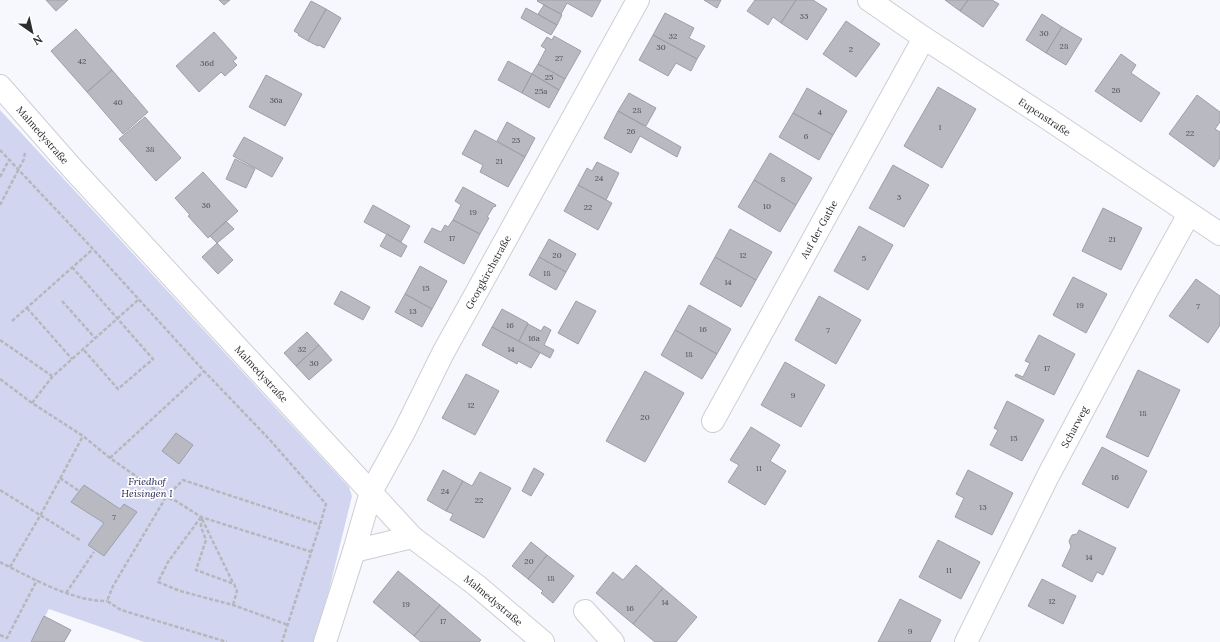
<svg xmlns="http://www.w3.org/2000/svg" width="1220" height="642" viewBox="0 0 1220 642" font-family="Lora,serif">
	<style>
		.green { fill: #d2d5ef }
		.building { fill: #b9bac1; stroke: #9fa0a6 }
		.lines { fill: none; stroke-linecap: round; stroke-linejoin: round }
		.minor-casing { stroke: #cdced5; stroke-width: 24 }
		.path { stroke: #b6b7bc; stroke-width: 2.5; stroke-dasharray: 4 2; stroke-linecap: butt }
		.minor { stroke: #fff; stroke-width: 22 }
		.labels { text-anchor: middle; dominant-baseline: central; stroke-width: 3.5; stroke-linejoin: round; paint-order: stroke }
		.number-label { font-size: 8px; fill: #4f5054 }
		.street-label { font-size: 10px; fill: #2c2d2f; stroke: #fff }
		.park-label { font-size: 10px; font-style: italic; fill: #242452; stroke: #fff }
	</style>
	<rect width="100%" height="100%" fill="#f7f8fe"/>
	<path class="green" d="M0,110L349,487L352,496L329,590L314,642H144L49,609L31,642H0Z"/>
	<path class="building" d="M46,0H68L56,11Z
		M219,0H230L224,5Z
		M538,0H601L592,17L567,3L561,14L537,1Z
		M704,0H721L717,8Z
		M755,0H796L781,23L773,17L768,25L747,11Z
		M796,0H813L827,9L807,40L781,23Z
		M945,0H968L960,11Z
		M968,0H992L999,4L983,27L960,11Z
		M311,1L326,9L308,41L298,35L299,34L294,31Z
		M544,5L562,15L557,25L538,14Z
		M526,8L557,25L551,35L521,18Z
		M326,9L341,18L324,48L319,45L318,46L308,41Z
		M665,13L694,28L689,38L705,46L697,59L653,35Z
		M1042,14L1062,27L1046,53L1026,40Z
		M846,21L880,44L856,77L823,54Z
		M1062,27L1082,39L1066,65L1046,53Z
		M76,29L112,70L87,92L51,51Z
		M214,32L237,58L233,61L237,65L225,76L221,72L199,92L176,66Z
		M653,35L697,59L691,71L676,63L668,76L639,60Z
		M554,36L581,51L565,79L538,64L546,49L541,46L547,37L552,40Z
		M1121,54L1136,65L1131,73L1160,93L1141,122L1095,91Z
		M508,61L532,74L522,93L498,80Z
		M538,64L565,79L559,90L532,74Z
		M112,70L148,112L123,134L87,92Z
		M532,74L559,90L549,108L522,93Z
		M266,75L302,94L285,126L249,107Z
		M938,87L976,109L942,168L904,146Z
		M807,88L847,111L833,135L793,113Z
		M629,93L656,108L646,126L618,111Z
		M1197,95L1220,112V122L1215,129L1220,132V158L1214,167L1169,134Z
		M618,111L681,147L677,157L640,136L631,153L604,138Z
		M793,113L833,135L819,160L779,137Z
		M145,117L181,158L156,181L119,139Z
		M507,122L535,138L525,157L497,141Z
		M475,130L525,157L508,187L480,172L483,165L462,154Z
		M244,137L283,158L272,177L233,156Z
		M770,153L812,178L796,205L754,180Z
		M235,159L255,169L246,188L226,179Z
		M597,162L619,173L606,200L578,185L587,168L592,171Z
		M893,165L929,185L904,227L869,208Z
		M203,172L238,211L208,238L188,216L190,215L175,198Z
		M754,180L796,205L780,232L738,207Z
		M578,185L612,203L598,230L564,211Z
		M463,187L496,205L495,207L494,206L487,217L489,218L480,234L453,220L461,205L455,201Z
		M373,205L410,226L401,242L364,222Z
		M1103,208L1142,228L1121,270L1082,251Z
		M453,220L480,234L464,264L424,242L432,228L441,232L445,225L448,227Z
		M226,221L234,229L217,243L210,236Z
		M859,226L893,245L868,290L834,271Z
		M730,229L772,252L756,280L715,257Z
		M387,234L407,246L401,257L380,246Z
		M549,239L576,254L566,272L539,257Z
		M217,243L233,260L218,274L202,257Z
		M539,257L566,272L556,290L529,275Z
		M715,257L756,280L741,307L700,284Z
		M420,266L447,281L432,309L405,294Z
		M1073,277L1107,294L1086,333L1053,315Z
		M1196,279L1220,296V325L1208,343L1169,316Z
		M341,291L370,307L363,320L334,304Z
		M405,294L432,309L422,327L395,312Z
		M819,296L861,320L836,364L795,340Z
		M576,301L596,311L578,344L558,333Z
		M689,305L731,329L717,354L675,330Z
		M502,309L528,323L519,341L492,327Z
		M528,324L541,331L544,326L551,330L544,345L554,350L550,358L519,341Z
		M492,327L540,353L531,368L518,361L517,364L482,345Z
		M675,330L717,354L702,379L661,355Z
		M307,332L319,345L296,366L284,353Z
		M1039,335L1075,354L1054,395L1015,376L1016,374L1023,377L1030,363L1025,361Z
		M319,345L332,360L309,380L296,366Z
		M785,362L825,385L801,427L761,405Z
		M1138,370L1180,390L1148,457L1106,437Z
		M645,371L684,393L645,462L606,441Z
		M466,374L499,391L475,435L442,418Z
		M1007,401L1044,420L1022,461L990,445L998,430L994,428Z
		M751,427L780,445L770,461L786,471L765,505L728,482L739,465L730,460Z
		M176,433L193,445L179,464L162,451Z
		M1102,447L1147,471L1128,508L1082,484Z
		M534,468L544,474L531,496L522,491Z
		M443,470L463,481L446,511L427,500Z
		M968,470L1013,493L992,535L955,517L964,498L956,494Z
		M480,472L511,488L484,538L450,520L453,514L446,511L463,481L472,486Z
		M84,485L120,509L124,504L137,512L104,556L88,545L104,523L71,502Z
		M1079,530L1116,548L1103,575L1097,572L1092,582L1062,566L1071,547L1069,541L1072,535L1077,534Z
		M938,540L980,562L961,599L919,577Z
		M531,542L547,555L528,579L512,566Z
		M547,555L574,576L553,603L541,593L543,591L528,579Z
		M636,565L663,588L633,624L596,593L613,572L623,580Z
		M398,571L440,605L414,636L373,602Z
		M1042,579L1076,596L1063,624L1028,606Z
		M663,588L697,617L676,642H655L633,624Z
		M900,599L941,620L930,642H878Z
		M440,605L481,640L479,642H421L414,636Z
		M44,616L71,630L64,642H31Z"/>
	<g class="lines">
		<defs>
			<g id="minor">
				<path id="s1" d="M869,0L924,38L1044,116L1220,234"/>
				<path id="s2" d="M0,86L72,168L412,537L476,585L543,642"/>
				<path id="s3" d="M713,421L924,38"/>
				<path d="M354,551L412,537"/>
				<path d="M585,611L613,642"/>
				<path id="s4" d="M325,642L354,551L371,492L404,432L443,353L638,0"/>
				<path id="s5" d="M966,642L1048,476L1147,290L1189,214"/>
			</g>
		</defs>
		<use href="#minor" class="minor-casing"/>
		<path class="path" d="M0,150L93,249L204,371L270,440L326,504L320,525L282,642
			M0,177L9,160
			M0,205L24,159L25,152
			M72,267L153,359L118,389L83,349
			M62,301L95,338
			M27,308L72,359
			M12,321L93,249
			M0,340L52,376
			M0,379L32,403L83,436L110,458L166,497L113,586L107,601L121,610L227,642
			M32,403L52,377L138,300
			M110,458L204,371
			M60,478L79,491
			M0,490L80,540
			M201,517L168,562L158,582L180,591L233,605L288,625
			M201,517V527L206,540L196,570L234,584L237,591L233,605
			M202,519L233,583
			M312,552L201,517L176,501L166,497L183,480L320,525
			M0,562C29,577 74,602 107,601
			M10,567L40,516L83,436
			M66,593L94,552
			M0,635L7,638L37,580"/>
		<use href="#minor" class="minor"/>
	</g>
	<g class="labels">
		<g class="number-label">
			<text x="804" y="16">33</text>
			<text x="1044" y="33">30</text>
			<text x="673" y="36">32</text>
			<text x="1064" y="46">28</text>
			<text x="661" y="47">30</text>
			<text x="851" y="49">2</text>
			<text x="559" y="58">27</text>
			<text x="82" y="61">42</text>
			<text x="207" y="63">36d</text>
			<text x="549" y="77">25</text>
			<text x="1116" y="90">26</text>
			<text x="541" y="91">25a</text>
			<text x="276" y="100">36a</text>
			<text x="118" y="102">40</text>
			<text x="637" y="110">28</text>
			<text x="820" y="112">4</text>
			<text x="940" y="127">1</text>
			<text x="631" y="131">26</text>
			<text x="1190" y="133">22</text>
			<text x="806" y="136">6</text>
			<text x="516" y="140">23</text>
			<text x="150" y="149">38</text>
			<text x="499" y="161">21</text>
			<text x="599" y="178">24</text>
			<text x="783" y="179">8</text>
			<text x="899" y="197">3</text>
			<text x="206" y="205">36</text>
			<text x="767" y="206">10</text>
			<text x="588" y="207">22</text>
			<text x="473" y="212">19</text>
			<text x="452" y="238">17</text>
			<text x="1112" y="239">21</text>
			<text x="557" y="255">20</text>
			<text x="743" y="255">12</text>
			<text x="864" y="258">5</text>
			<text x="547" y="273">18</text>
			<text x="728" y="282">14</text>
			<text x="426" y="288">15</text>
			<text x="1080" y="305">19</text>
			<text x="1198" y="306">7</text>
			<text x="413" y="311">13</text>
			<text x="510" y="325">16</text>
			<text x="703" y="329">16</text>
			<text x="828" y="330">7</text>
			<text x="534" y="338">16a</text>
			<text x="302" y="349">32</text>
			<text x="511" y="349">14</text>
			<text x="689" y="354">18</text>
			<text x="314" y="363">30</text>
			<text x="1047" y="368">17</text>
			<text x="793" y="395">9</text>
			<text x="471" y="405">12</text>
			<text x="1143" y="413">18</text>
			<text x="645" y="417">20</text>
			<text x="1014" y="438">15</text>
			<text x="759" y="468">11</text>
			<text x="1115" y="477">16</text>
			<text x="445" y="491">24</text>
			<text x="479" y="500">22</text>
			<text x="983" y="507">13</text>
			<text x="114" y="517">7</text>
			<text x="1089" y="557">14</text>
			<text x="529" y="561">20</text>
			<text x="949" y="570">11</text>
			<text x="551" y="578">18</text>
			<text x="1052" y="601">12</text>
			<text x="665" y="602">14</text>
			<text x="406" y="604">19</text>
			<text x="630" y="608">16</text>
			<text x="443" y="621">17</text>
			<text x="910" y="631">9</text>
		</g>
		<g class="street-label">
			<text stroke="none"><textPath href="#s1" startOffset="211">Eupenstraße</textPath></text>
			<text stroke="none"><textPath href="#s2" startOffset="65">Malmedystraße</textPath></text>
			<text stroke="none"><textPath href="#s3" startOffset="219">Auf der Gathe</textPath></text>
			<text stroke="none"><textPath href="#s4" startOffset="406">Georgkirchstraße</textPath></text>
			<text stroke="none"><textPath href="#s2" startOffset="389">Malmedystraße</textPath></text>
			<text stroke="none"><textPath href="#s5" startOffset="241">Scharweg</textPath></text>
			<text stroke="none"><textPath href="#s2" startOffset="714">Malmedystraße</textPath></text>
		</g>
		<g class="park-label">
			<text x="147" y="481">Friedhof<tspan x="147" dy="12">Heisingen I</tspan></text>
		</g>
	</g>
	<g transform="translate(32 32) rotate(146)" stroke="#ffffff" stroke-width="3" paint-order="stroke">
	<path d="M0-3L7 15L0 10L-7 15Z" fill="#2c2d2f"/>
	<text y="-6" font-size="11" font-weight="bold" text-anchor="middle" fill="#2c2d2f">N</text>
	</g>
</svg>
